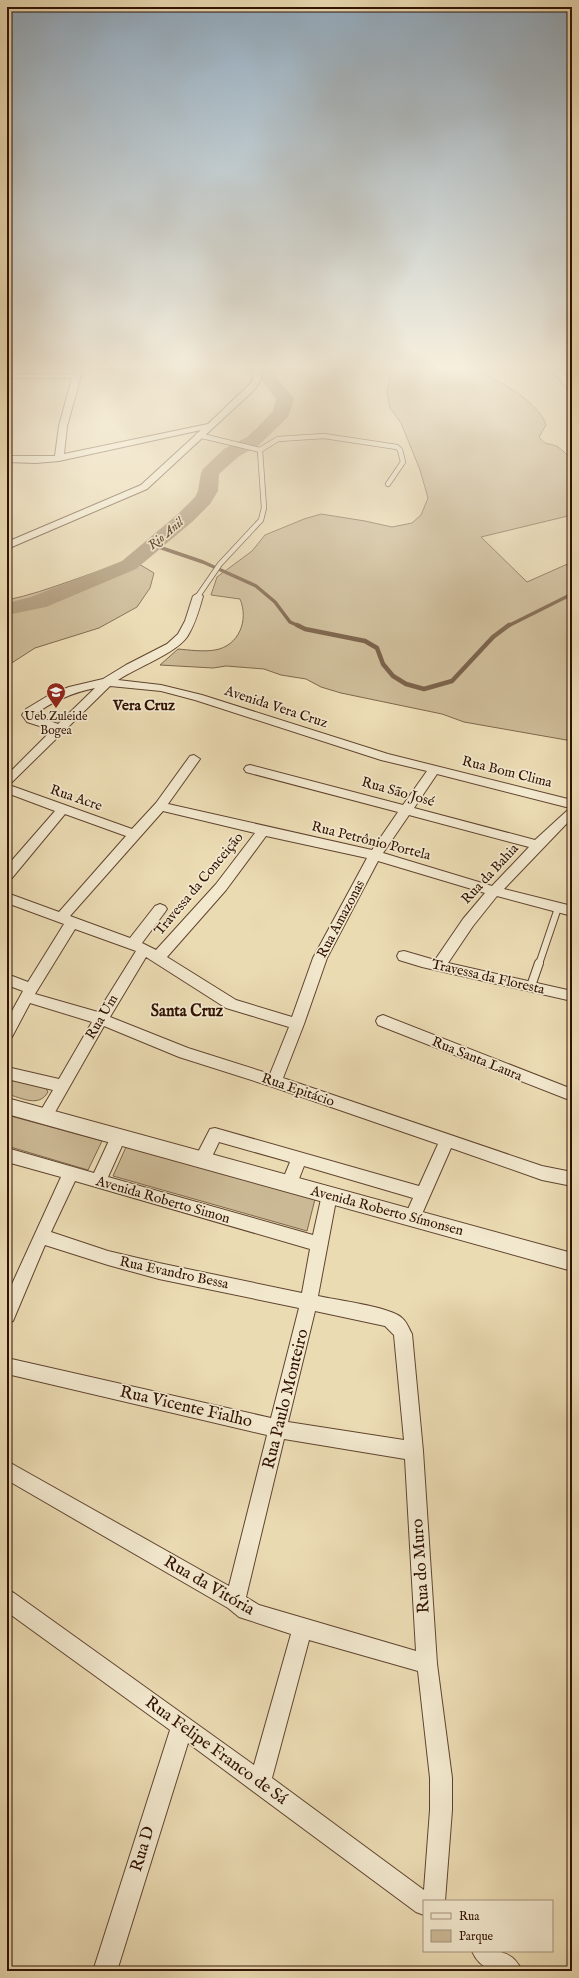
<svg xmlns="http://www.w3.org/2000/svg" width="579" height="1978" viewBox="0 0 579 1978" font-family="'IM FELL English',serif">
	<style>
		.green { fill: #cbb995; stroke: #7e664c }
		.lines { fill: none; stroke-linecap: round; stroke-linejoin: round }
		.stream-far1 { stroke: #7b6249; stroke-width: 3.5 }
		.stream { stroke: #7b6249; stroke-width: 4.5 }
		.river { fill: #ac9777; fill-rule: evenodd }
		.service-far2-casing { stroke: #60442f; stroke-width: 6 }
		.service-far1-casing { stroke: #60442f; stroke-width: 8 }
		.service-casing { stroke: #60442f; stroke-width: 10 }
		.minor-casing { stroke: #60442f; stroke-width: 2 }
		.tertiary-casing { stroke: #60442f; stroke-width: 2 }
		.service-far2 { stroke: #f2e8ce; stroke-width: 4.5 }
		.service-far1 { stroke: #f2e8ce; stroke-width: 6 }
		.service { stroke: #f2e8ce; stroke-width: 8 }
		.minor { fill: #f2e8ce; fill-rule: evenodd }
		.tertiary { fill: #f2e8ce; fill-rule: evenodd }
		.labels { text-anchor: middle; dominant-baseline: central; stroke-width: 3.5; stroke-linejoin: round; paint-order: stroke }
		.far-poi-label { font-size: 12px; fill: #311203; stroke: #f2e8ce }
		.far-water-label { font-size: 13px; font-style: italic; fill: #624731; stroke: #f2e8ce }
		.street-label { font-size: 14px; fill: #311203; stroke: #f2e8ce }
		.neighbourhood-label { font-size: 15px; font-weight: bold; fill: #311203; stroke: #f2e8ce }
		.quarter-label { font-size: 16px; font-weight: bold; fill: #311203; stroke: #f2e8ce }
		.near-street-label { font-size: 17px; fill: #311203; stroke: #f2e8ce }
	</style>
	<rect width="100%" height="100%" fill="#ebdbb3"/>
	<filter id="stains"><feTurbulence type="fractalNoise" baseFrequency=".005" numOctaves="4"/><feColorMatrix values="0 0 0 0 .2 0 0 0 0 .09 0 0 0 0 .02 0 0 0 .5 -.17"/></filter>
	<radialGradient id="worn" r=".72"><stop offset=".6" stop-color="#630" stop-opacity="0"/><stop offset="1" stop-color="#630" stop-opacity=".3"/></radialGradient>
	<path class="green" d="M386,366H468L471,370C493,376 539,401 546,425L539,437C546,447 550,442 558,447C564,451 568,456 572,461V515L481,537L527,582L572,562V741L464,722L442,714L341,693L321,687L306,679L281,675L264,669L226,666L213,668L160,665L178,649C189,650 203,652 215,650C239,646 249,620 240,599L211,595L217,577L252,551L265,535L304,519L321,514L365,521L392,527L412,523L421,515L428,498L420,470L401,423L390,408L387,392L390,375Z
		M134,561L154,573L150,588L137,607L99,628L35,648L7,666V600C51,591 91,571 134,561Z
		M7,1078L46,1088L48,1092C39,1108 22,1098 7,1094Z
		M7,1115L102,1141L88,1170L7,1146Z
		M126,1147L315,1199L307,1231L113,1176Z"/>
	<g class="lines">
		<path class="stream-far1" d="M153,545L203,562L256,586L275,602L290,622L299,626
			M508,626L572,594"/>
		<path class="stream" d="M297,625L305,629L365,641L377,648L383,664L393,676L406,684L424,689L452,681L493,637L509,625"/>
		<path class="river" d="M259,366H275L277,378L294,399L288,417L259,445L238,457L219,474L218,491L210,504L192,522L136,569L46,607L7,615V603L31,597L122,561L178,514L195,497L198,491L201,473L203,469L224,449L247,437L257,428L273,411L276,399L260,378Z"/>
		<defs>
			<path id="service-far2" d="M198,435L260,450L264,508L261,520L220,564L198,596
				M260,450L278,439L324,436L397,447L400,450L403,462L388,484"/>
			<path id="service-far1" d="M539,964L558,908"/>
			<path id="service" d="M531,986L539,963"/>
			<path id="minor" d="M76,366H84L67,426L64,454L208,424L252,382L254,366H262L260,382L253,391L147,489L7,549V542L141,485L201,430L59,461L36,463L7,462V456H55L59,426L72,378H7V374H74Z
				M198,593L203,596C199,610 195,625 187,637C176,653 136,668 118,680L161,685L202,695L388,754L572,800V818L504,889L572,906V916L497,896L473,926L448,963L572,991V1001L422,967L399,960L397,956L399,952L404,951L435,960L463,919L485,893L378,861L327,958L304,1024L283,1078L542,1166L572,1172V1186L542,1180L451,1148L418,1223L412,1225L406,1223L404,1218L413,1198L304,1166L295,1189L289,1191L283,1189L281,1184L290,1162L219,1142L208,1165L202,1167L196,1165L194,1160L210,1129L215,1128L419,1186L438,1144L273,1087L179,1057L104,1026L50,1121L45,1123L40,1121L37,1117L53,1090L7,1079V1067L59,1079L92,1022L30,1003L12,1037L7,1039V1020L23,991L7,985V974L28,982L64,924L7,903V893L59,912L126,836L65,814L12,878L7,880V866L55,811L7,793V775L52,730L27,722L22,715L26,709L51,694L69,687L103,679L126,665L167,644L178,634L185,621L193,596ZM110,686L161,691L195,700L381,760L427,771L403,805L250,765L246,766L244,769L246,772L398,812L372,850L168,804L200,759L194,755L190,756L156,803L132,829L9,785ZM95,688L58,724L34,715C53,701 71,693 95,688ZM437,774L570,808L535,840L414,808ZM163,811L255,833L216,884L156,950L142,943L165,912L167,909L165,906L160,904L155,906L130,938L70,916ZM409,815L529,847L492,886L383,853ZM266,836L367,858L313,958L292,1017L236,1000L167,957L226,890ZM75,929L136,951L98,1012L35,994ZM146,957L226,1008L289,1027L270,1074L188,1048L110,1017Z
				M383,1015L572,1089V1101L378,1025L376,1021L378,1017Z
				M118,1131L123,1132L126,1137L108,1177L313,1235L323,1190L329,1188L335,1190L337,1195L318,1296C336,1300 391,1307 402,1318C407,1322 409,1329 412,1334L423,1451L437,1664L452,1778V1810L445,1901H424V1915L416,1912L188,1743L117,1971H93L170,1730L7,1612V1590L14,1593L254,1765L291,1634L239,1617L228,1608L7,1480V1461L229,1586L267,1435L7,1374V1358L271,1418L299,1308L159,1279L108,1265L45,1245L13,1321L7,1323V1295L61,1177L7,1162V1148L94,1173L113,1132ZM75,1181L310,1249L302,1293L159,1263L108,1251L51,1232ZM315,1311L385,1326L394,1335L404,1440L288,1422ZM284,1439L405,1459L416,1651L259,1605L246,1597ZM309,1640L418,1671L430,1778V1810L424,1890L272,1778Z
				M472,1951C494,1951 512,1948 522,1971C500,1971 482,1974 472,1951Z"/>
			<path id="tertiary" d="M548,366H558L572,381V390L568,389Z
				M7,1098L572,1253V1271L7,1114Z"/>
		</defs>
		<use href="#service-far2" class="service-far2-casing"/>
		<use href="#service-far1" class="service-far1-casing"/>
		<use href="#service" class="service-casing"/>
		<use href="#minor" class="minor-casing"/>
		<use href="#tertiary" class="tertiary-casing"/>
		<use href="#service-far2" class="service-far2"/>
		<use href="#service-far1" class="service-far1"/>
		<use href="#service" class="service"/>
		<use href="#minor" class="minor"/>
		<use href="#tertiary" class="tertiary"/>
	</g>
	<linearGradient id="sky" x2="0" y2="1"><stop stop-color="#90a8bb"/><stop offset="0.57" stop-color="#f6efdd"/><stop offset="1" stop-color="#f6efdd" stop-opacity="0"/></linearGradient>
	<rect width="579" height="643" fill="url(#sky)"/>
	<defs>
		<symbol id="school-pin" viewBox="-11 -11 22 30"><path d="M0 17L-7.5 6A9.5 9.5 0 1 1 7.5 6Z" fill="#8f2418" stroke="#f2e8ce"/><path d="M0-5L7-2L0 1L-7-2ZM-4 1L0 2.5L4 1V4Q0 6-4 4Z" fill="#fff"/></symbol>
	</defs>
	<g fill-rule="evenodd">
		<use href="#school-pin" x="45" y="681" width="22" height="30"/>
	</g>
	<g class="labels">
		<g class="far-poi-label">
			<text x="56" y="716">Ueb Zuleide<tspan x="56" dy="14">Bogea</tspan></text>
		</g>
		<g class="far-water-label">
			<text transform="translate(166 534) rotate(-40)">Rio Anil</text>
		</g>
		<g class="street-label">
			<text transform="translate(276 707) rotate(18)">Avenida Vera Cruz</text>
			<text transform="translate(507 772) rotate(14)">Rua Bom Clima</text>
			<text transform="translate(398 792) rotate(16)">Rua São José</text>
			<text transform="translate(76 798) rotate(19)">Rua Acre</text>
			<text transform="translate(371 841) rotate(14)">Rua Petrônio Portela</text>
			<text transform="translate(490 874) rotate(-47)">Rua da Bahia</text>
			<text transform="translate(199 884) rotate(-50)">Travessa da Conceição</text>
			<text transform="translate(341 919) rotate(-62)">Rua Amazonas</text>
			<text transform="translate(488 977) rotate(13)">Travessa da Floresta</text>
			<text transform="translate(102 1017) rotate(-59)">Rua Um</text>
			<text transform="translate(477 1059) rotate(22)">Rua Santa Laura</text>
			<text transform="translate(298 1090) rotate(19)">Rua Epitácio</text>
			<text transform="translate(163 1200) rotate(16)">Avenida Roberto Simon</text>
			<text transform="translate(387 1211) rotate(15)">Avenida Roberto Símonsen</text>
			<text transform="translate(174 1273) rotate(12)">Rua Evandro Bessa</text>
		</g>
		<g class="neighbourhood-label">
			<text x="144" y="705">Vera Cruz</text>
		</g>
		<g class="quarter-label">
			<text x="187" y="1012">Santa Cruz</text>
		</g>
		<g class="near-street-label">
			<text transform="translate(286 1399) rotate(-76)">Rua Paulo Monteiro</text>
			<text transform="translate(186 1407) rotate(13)">Rua Vicente Fialho</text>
			<text transform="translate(421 1566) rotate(-94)">Rua do Muro</text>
			<text transform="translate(209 1586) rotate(30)">Rua da Vitória</text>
			<text transform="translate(216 1751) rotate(36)">Rua Felipe Franco de Sá</text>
			<text transform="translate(143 1849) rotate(-73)">Rua D</text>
		</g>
	</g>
	<rect width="579" height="1978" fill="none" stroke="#ebdbb3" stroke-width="24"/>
	<rect x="8" y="8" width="563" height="1962" fill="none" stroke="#311203" stroke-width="2"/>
	<rect x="12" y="12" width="555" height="1954" fill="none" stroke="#311203"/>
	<rect x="423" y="1900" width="130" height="52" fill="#f2e8ce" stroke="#a5927d"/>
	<rect x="431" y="1913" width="20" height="6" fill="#f2e8ce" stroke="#a5927d"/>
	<text x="459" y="1920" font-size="12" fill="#311203">Rua</text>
	<rect x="431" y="1930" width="20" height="12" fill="#cbb995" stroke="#a5927d"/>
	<text x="459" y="1940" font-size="12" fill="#311203">Parque</text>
	<rect width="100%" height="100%" filter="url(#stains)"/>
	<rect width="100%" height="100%" fill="url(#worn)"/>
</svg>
